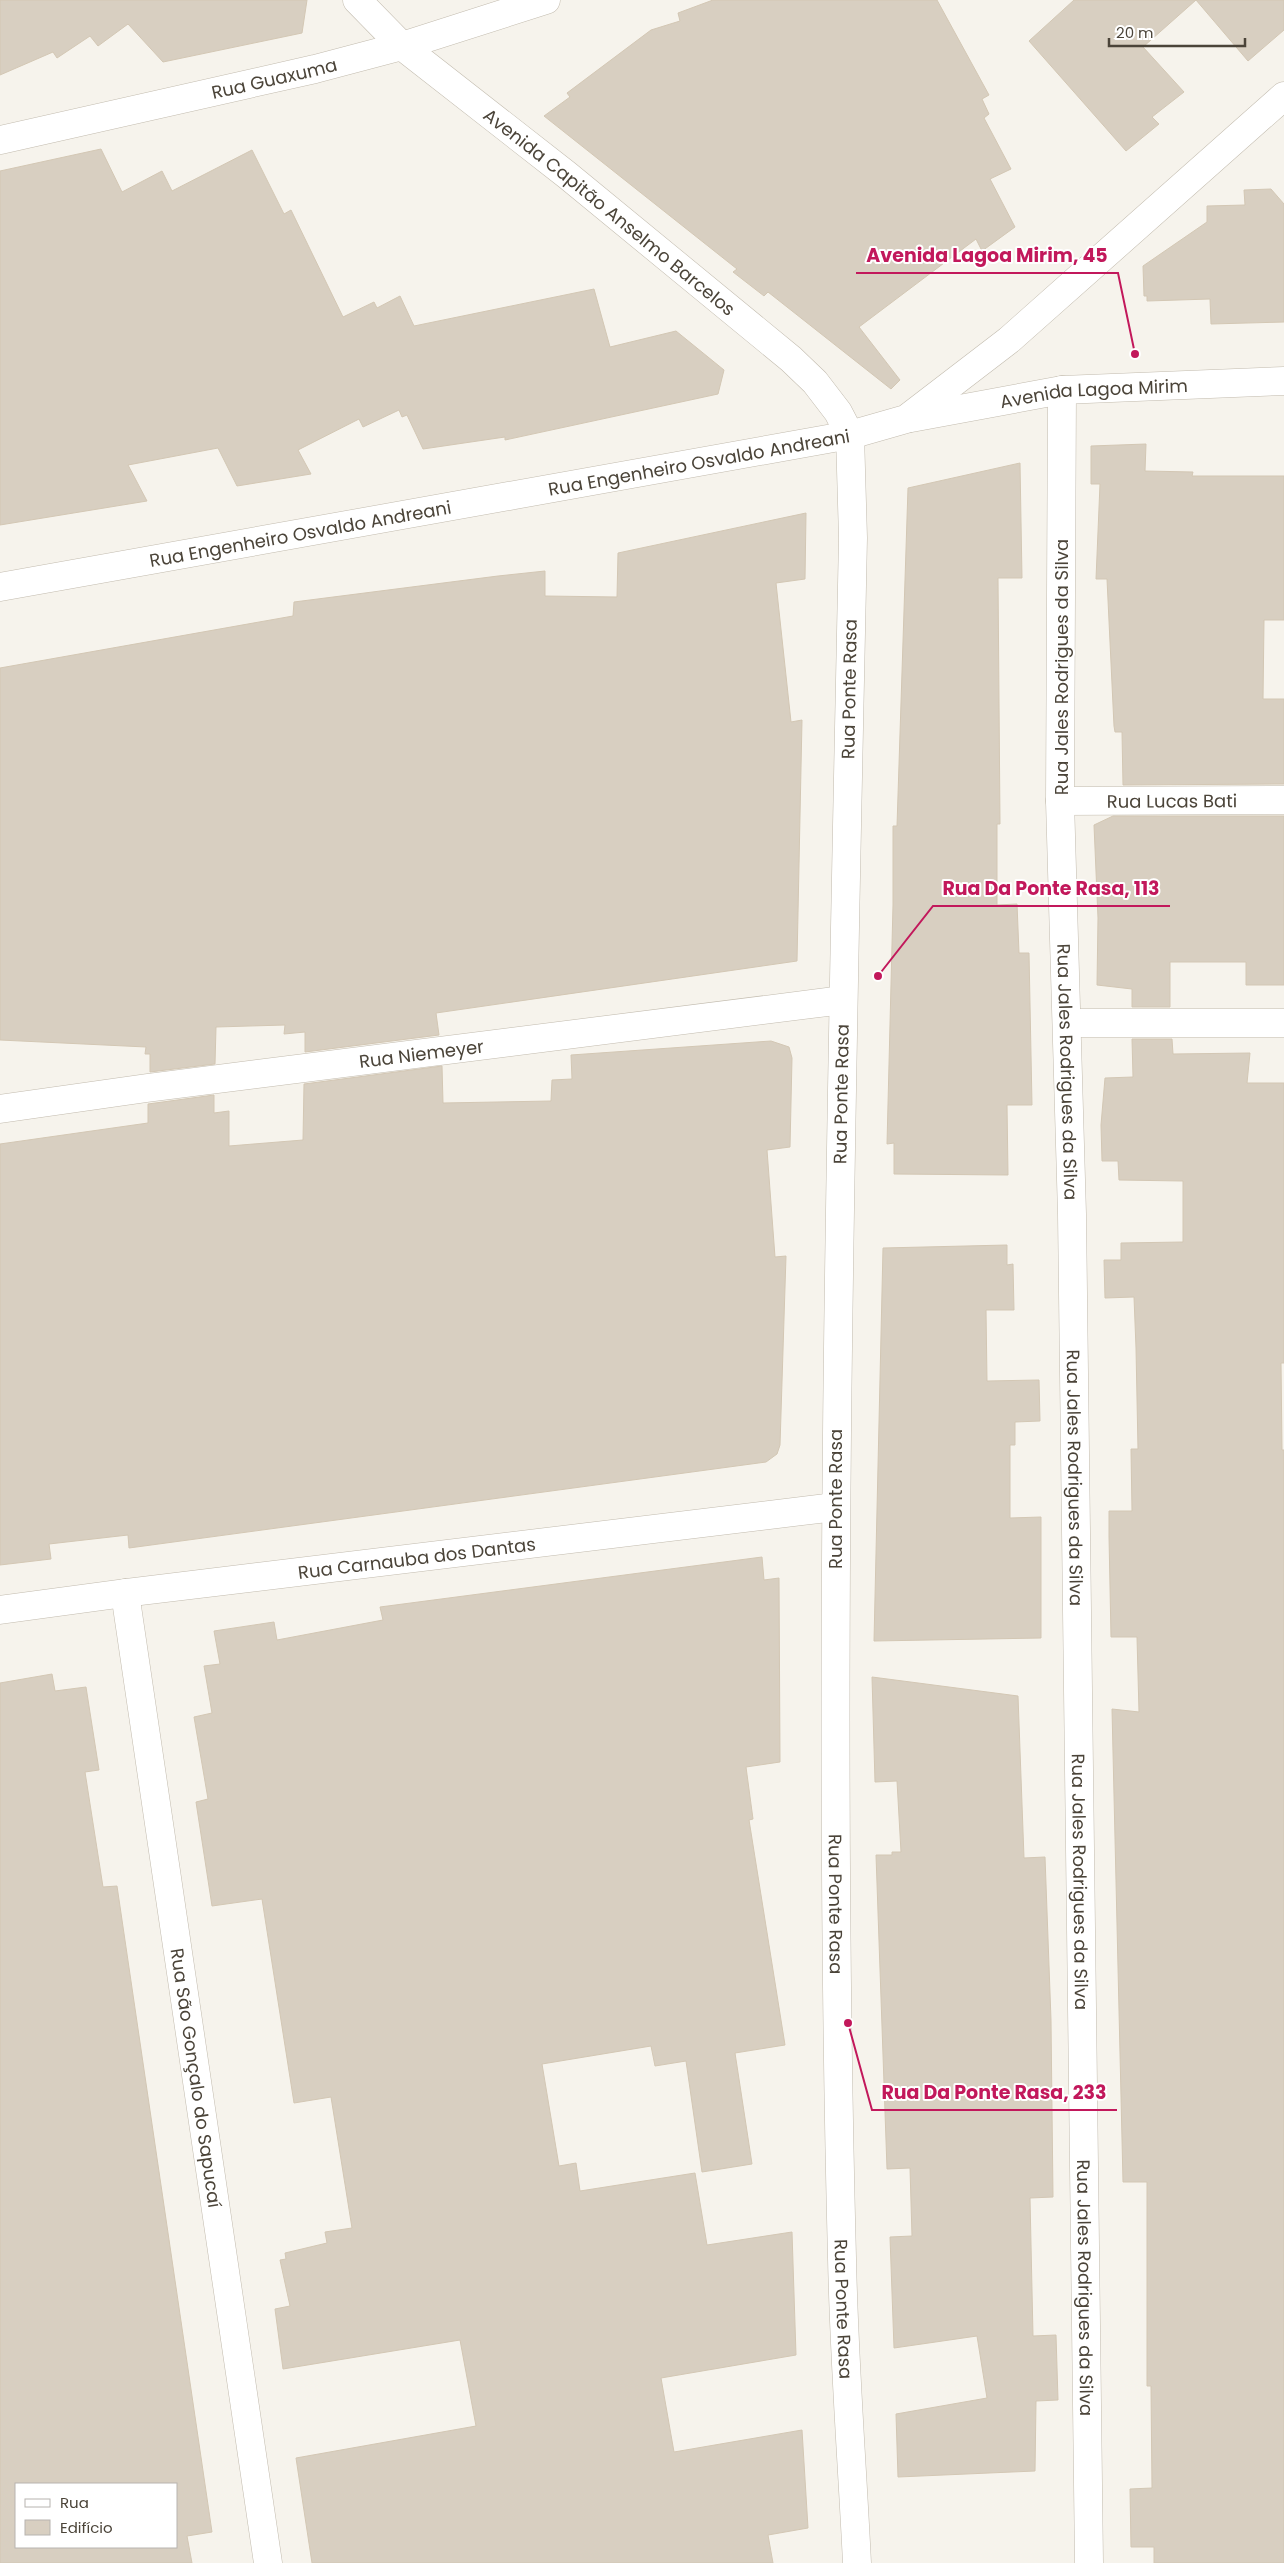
<svg xmlns="http://www.w3.org/2000/svg" width="1284" height="2563" viewBox="0 0 1284 2563" font-family="Poppins,sans-serif">
	<style>
		.building { fill: #d8cfc1; stroke: #d3c7b4; fill-rule: evenodd }
		.lines { fill: none; stroke-linecap: round; stroke-linejoin: round }
		.street-casing { stroke: #c2bbae; stroke-width: 29 }
		.street { stroke: #fff; stroke-width: 28 }
		.labels { text-anchor: middle; dominant-baseline: central; stroke-width: 4; stroke-linejoin: round; paint-order: stroke }
		.street-label { font-size: 18px; fill: #4b4439; stroke: #fff }
		.leader { fill: none; stroke: #c2185b; stroke-width: 2 }
		.callout-dot { fill: #c2185b; stroke: #fff; stroke-width: 2 }
		.callout-label { font-size: 19px; text-anchor: middle; font-weight: bold; fill: #c2185b; stroke: #fff; stroke-width: 4; stroke-linejoin: round; paint-order: stroke }
	</style>
	<rect width="100%" height="100%" fill="#f6f3ec"/>
	<path class="building" d="M0,0H307L302,33L163,62L128,24L98,46L90,36L57,58L53,52L0,75Z
		M713,0H937L989,95L982,99L989,114L984,118L1011,169L990,179L1015,227L982,251L976,239L859,327L900,380L891,389L768,292L764,296L733,272L737,269L544,116L570,97L567,93L651,30L680,21L678,13Z
		M1074,0H1284V30L1248,61L1196,0L1143,47L1184,92L1152,117L1159,124L1126,151L1029,41Z
		M101,149L122,192L162,171L172,191L252,150L284,214L291,210L343,317L374,302L377,308L400,296L414,326L594,289L610,347L676,331L724,370L718,394L505,440V437L423,449L407,415L402,417L399,410L363,427L359,419L298,450L311,474L237,486L218,448L128,465L147,501L0,525V171Z
		M1271,189L1284,204V322L1211,324L1210,299L1147,301V296H1144L1143,266L1207,222V206L1245,205L1244,190Z
		M1146,444L1145,471L1193,472L1192,476H1284V620H1264L1263,699H1284V784L1123,785L1122,732H1115L1114,726L1107,579H1096L1100,484H1091V446Z
		M1020,463L1022,578H998L1000,824H997V905L1017,904L1019,953H1029L1032,1105H1007L1008,1175L894,1174V1143L887,1144L893,905V826H897L908,488Z
		M806,513L805,579L776,583L791,722L802,720L797,961L436,1013L439,1035L305,1052V1032L284,1034L285,1025L216,1027L215,1064L150,1072V1054H145L146,1047L0,1040V668L293,616L294,602L498,576L545,571V596L617,597L618,553Z
		M1113,816H1284V985H1246V962H1170V1007H1132V989L1097,985L1098,918L1094,825Z
		M1132,1039H1172L1173,1054L1250,1053L1247,1083H1284V1363H1281L1282,1450H1284V2563H1154V2547H1131L1130,2489L1152,2488L1151,2386H1147V2182H1123L1112,1709L1139,1712L1137,1637H1111L1109,1536V1511H1132L1131,1449H1138L1136,1348L1134,1297L1105,1298L1104,1260H1121V1243L1183,1242V1181L1119,1180L1118,1161H1102L1101,1125L1105,1078L1133,1077Z
		M771,1041L789,1047L792,1058L790,1147L767,1150L775,1257L786,1256L780,1445L777,1454L766,1462L129,1548L128,1535L49,1544L51,1559L0,1565V1144L148,1123V1104L214,1095V1113L229,1111V1146L303,1140L304,1084L442,1066L443,1103L551,1101L552,1080L572,1079L571,1055Z
		M1007,1245V1265L1013,1264L1014,1310H986L987,1381L1039,1380L1040,1421L1015,1422V1445H1010V1518L1041,1517V1638L874,1641L883,1248Z
		M762,1557L764,1580L779,1578L780,1762L746,1767L753,1819L749,1820L785,2045L735,2053L752,2164L702,2172L686,2061L655,2066L651,2046L542,2064L559,2166L576,2163L580,2191L695,2173L707,2245L792,2232L796,2355L661,2378L674,2452L802,2430L808,2528L768,2535L773,2563H312L296,2458L476,2426L460,2340L283,2369L275,2309L290,2306L280,2260L286,2259L285,2253L327,2243L325,2232L352,2228L331,2097L294,2103L262,1899L212,1906L196,1802L208,1799L194,1717L212,1713L204,1666L220,1664L214,1631L274,1622L277,1640L383,1620L380,1607Z
		M52,1674L55,1691L86,1687L99,1770L85,1772L103,1887L117,1886L212,2532L187,2536L192,2563H0V1683ZM16,2484H176V2547H16Z
		M872,1677L1018,1696L1024,1858L1045,1857L1051,2020L1053,2197L1030,2198L1033,2336L1056,2335L1058,2400L1036,2401L1035,2471L898,2477L896,2414L987,2398L977,2336L894,2348L890,2237L912,2236L910,2168L887,2169L876,1855H892V1852H901L897,1781L875,1782Z"/>
	<g class="lines">
		<defs>
			<g id="street">
				<path id="s1" d="M357,0L402,46L567,175L791,359L815,382L838,412L850,435L853,538C841,1111 827,1684 842,2258C844,2360 852,2461 857,2563"/>
				<path id="s2" d="M0,140L315,69L402,46L546,0"/>
				<path id="s3" d="M1062,390L1060,801L1072,1214L1089,2563"/>
				<path id="s4" d="M911,418L1062,390L1284,381"/>
				<path id="s5" d="M0,587L850,435L906,419L1009,340L1284,96"/>
				<path id="s6" d="M1060,801L1284,800"/>
				<path d="M1067,1023H1284"/>
				<path id="s7" d="M0,1109L147,1088L843,1000"/>
				<path id="s8" d="M125,1593L268,2563"/>
				<path id="s9" d="M0,1610L125,1593L835,1507"/>
			</g>
		</defs>
		<use href="#street" class="street-casing"/>
		<use href="#street" class="street"/>
	</g>
	<g class="labels">
		<g class="street-label">
			<text stroke="none"><textPath href="#s2" startOffset="281">Rua Guaxuma</textPath></text>
			<text stroke="none"><textPath href="#s1" startOffset="330">Avenida Capitão Anselmo Barcelos</textPath></text>
			<text stroke="none"><textPath href="#s4" startOffset="185">Avenida Lagoa Mirim</textPath></text>
			<text stroke="none"><textPath href="#s5" startOffset="710">Rua Engenheiro Osvaldo Andreani</textPath></text>
			<text stroke="none"><textPath href="#s5" startOffset="305">Rua Engenheiro Osvaldo Andreani</textPath></text>
			<text transform="translate(1061 667) rotate(-90)">Rua Jales Rodrigues da Silva</text>
			<text transform="translate(849 689) rotate(-89)">Rua Ponte Rasa</text>
			<text stroke="none"><textPath href="#s6" startOffset="112">Rua Lucas Bati</textPath></text>
			<text stroke="none"><textPath href="#s7" startOffset="425">Rua Niemeyer</textPath></text>
			<text stroke="none"><textPath href="#s3" startOffset="682">Rua Jales Rodrigues da Silva</textPath></text>
			<text transform="translate(841 1094) rotate(-89)">Rua Ponte Rasa</text>
			<text stroke="none"><textPath href="#s3" startOffset="1088">Rua Jales Rodrigues da Silva</textPath></text>
			<text transform="translate(835 1499) rotate(-90)">Rua Ponte Rasa</text>
			<text stroke="none"><textPath href="#s9" startOffset="420">Rua Carnauba dos Dantas</textPath></text>
			<text stroke="none"><textPath href="#s3" startOffset="1492">Rua Jales Rodrigues da Silva</textPath></text>
			<text stroke="none"><textPath href="#s1" startOffset="2130">Rua Ponte Rasa</textPath></text>
			<text stroke="none"><textPath href="#s8" startOffset="490">Rua São Gonçalo do Sapucaí</textPath></text>
			<text stroke="none"><textPath href="#s3" startOffset="1898">Rua Jales Rodrigues da Silva</textPath></text>
			<text stroke="none"><textPath href="#s1" startOffset="2535">Rua Ponte Rasa</textPath></text>
		</g>
	</g>
	<path class="leader" d="M1135 354L1118 273H856M878 976L933 906H1170M848 2023L872 2110H1117"/>
	<g class="callout-dot">
		<circle cx="1135" cy="354" r="5"/>
		<circle cx="878" cy="976" r="5"/>
		<circle cx="848" cy="2023" r="5"/>
	</g>
	<g class="callout-label">
		<text x="987" y="262">Avenida Lagoa Mirim, 45</text>
		<text x="1051" y="895">Rua Da Ponte Rasa, 113</text>
		<text x="994" y="2099">Rua Da Ponte Rasa, 233</text>
	</g>
	<rect x="15" y="2483" width="162" height="65" fill="#ffffff" stroke="#b7b4b0"/>
	<rect x="25" y="2499" width="25" height="8" fill="#ffffff" stroke="#b7b4b0"/>
	<text x="60" y="2508" font-size="15" fill="#4b4439">Rua</text>
	<rect x="25" y="2520" width="25" height="15" fill="#d8cfc1" stroke="#b7b4b0"/>
	<text x="60" y="2533" font-size="15" fill="#4b4439">Edifício</text>
	<path d="M1109 38v8h136v-8" fill="none" stroke="#4b4439" stroke-width="2.5"/>
	<text x="1116" y="38" font-size="15" fill="#4b4439" stroke="#ffffff" stroke-width="4" paint-order="stroke">20 m</text>
</svg>
